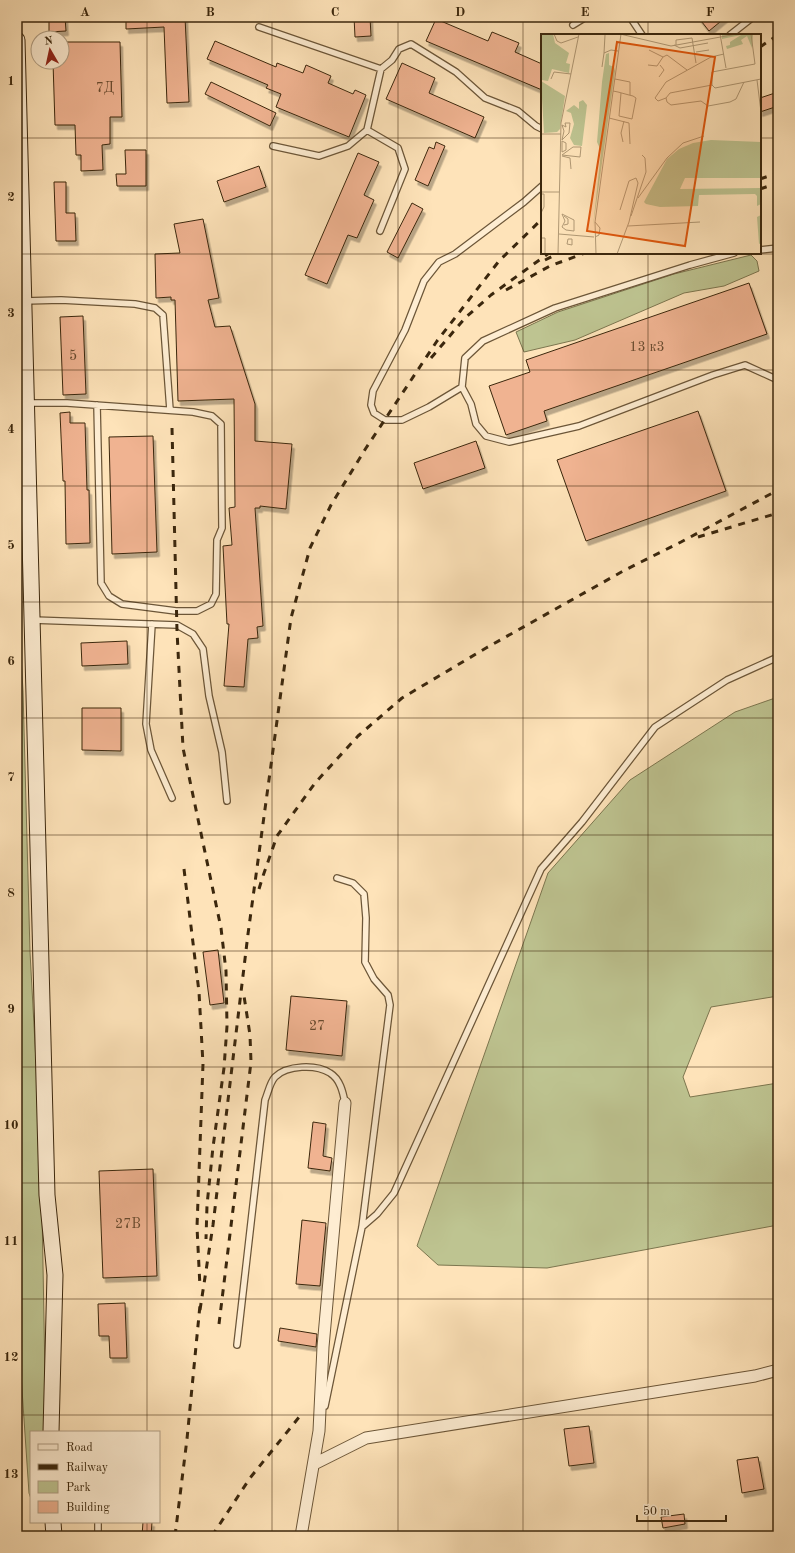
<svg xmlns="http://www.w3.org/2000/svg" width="795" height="1553" viewBox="0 0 795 1553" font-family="'Old Standard TT',serif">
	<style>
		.green { fill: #bec491; stroke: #7c764f }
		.building { fill: #f0b391; stroke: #3b270d; filter: url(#shadow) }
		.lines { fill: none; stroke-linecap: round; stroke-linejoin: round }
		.lane-casing { stroke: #6c5638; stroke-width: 8 }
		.street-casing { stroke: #6c5638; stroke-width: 13 }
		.secondary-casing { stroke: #3b270d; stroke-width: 17 }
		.path { stroke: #3b270d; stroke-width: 2; stroke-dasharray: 3 2; stroke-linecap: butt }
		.lane { stroke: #feedd2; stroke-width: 5.5 }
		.street { stroke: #feedd2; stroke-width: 11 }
		.secondary { stroke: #feedd2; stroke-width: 15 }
		.rail { stroke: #3b270d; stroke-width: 3; stroke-dasharray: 7 7; stroke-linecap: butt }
		.grid { fill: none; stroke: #3b270d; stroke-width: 1; stroke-opacity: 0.55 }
		.labels { text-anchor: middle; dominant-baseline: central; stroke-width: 3; stroke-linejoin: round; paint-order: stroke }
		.number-label { font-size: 14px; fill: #684a2e }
		.inset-road { fill: none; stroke: #b09874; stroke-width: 1 }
		.view { fill: #df560c; fill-opacity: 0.15; stroke: #df560c; stroke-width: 2 }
		.inset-edge { fill: none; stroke: #3b270d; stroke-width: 2 }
		.neatline { fill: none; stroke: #3b270d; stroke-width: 1.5 }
		.grid-label { font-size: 13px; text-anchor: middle; font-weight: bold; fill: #3b270d }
	</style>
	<defs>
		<filter id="shadow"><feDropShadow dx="2.5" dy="4.5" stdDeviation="0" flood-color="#0004"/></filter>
	</defs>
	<rect width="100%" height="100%" fill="#fee3b9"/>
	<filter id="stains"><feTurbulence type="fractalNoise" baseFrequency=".005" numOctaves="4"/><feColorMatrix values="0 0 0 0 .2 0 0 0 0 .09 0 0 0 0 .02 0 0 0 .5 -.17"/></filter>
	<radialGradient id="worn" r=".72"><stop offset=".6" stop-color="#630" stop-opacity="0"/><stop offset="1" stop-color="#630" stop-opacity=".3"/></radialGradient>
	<path class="green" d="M751,255L757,261L759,271L724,286L684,293L575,340L524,352L516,332L558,312L674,274Z
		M17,588L23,691L30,952L41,1154L46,1432H31V1499L29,1493L20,1360L17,1259Z
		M778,697V996L711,1007L683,1077L690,1097L778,1083V1225L547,1268L438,1265L417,1246L548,873L630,780L735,712Z"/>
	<path class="building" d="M49,17H65L66,31L49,32Z
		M126,17H185L189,102L167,103L164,27L126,29Z
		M354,17H370L371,36L355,37Z
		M698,17H726L709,31Z
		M436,19L488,41L492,32L519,43L515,52L542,64V90L426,41Z
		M215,41L276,67L277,63L303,73L306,65L331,76L328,83L353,94L355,90L366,95L349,137L276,107L281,94L266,88L268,85L207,59Z
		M62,42H120L122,117H110V144L102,145L103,170L81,171V155H76L75,125H55L53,62H62Z
		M402,63L435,78L429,93L484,117L475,138L386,99Z
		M211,82L276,113L270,126L205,94Z
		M778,92V106L760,112V98Z
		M436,142L445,146L428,186L415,180L429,147L434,149Z
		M125,150H146V186H117L116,174H126Z
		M358,153L379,162L364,195L374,200L357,238L348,235L327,284L305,275Z
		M259,166L266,187L224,202L217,181Z
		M54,182H66V213H75L76,241H56Z
		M412,203L423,209L398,258L387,252Z
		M203,219L219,298L208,300L215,327L230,326L255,404V441L292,444L286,509L260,506V508H255L263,626L257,627L258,638L248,639L244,687L224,686L229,624H227L223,546L232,545L229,508L235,507L234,399L178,401L175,300H171V297L156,298L155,254L180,253L174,224Z
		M749,283L767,334L544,411L547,421L506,435L489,386L530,372L526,360Z
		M83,316L86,394L63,395L60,317Z
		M698,411L726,491L586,541L557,460Z
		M70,412V423H85L87,490H89L90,543L66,544L65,481H63L60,413Z
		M153,436L157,552L112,554L109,437Z
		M476,441L485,468L423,489L414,463Z
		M127,641L128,664L82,666L81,643Z
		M82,708H121V751L82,750Z
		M218,950L224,1003L210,1005L203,952Z
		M291,996L347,1001L342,1056L286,1050Z
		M313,1122L326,1124L323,1156L332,1158L330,1171L308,1168Z
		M153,1169L157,1276L103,1278L99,1171Z
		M302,1220L326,1223L320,1286L296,1284Z
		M125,1303L127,1358H110L109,1336H99L98,1304Z
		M280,1328L317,1334L316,1347L278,1341Z
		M589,1426L594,1463L569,1466L564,1429Z
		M758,1457L764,1489L742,1493L737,1460Z
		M684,1514L685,1524L663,1528L661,1517Z
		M143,1522H152L151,1536H142Z"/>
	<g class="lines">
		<defs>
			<path id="lane" d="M630,17L642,35
				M573,25L586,17
				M259,27L381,69L392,60L399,49L411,44L456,72L485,98L518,111L536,126L542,129
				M730,35L753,17
				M367,130L398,148L405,169L380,231
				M273,146L319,156L348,146L367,130L381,69
				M760,250L778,248
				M734,253L690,265L555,308L483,341L465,358L462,387L471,404L476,424L486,436L509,442L579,426L713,375L745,365L778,380
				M24,301L61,300L135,304L155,308L163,315L170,410
				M462,387L429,407L402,420H385L374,413L371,405L373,391L405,330L424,281L439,262L455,254L524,202L542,186
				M27,403H67L193,412L212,416L221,424L222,528L217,540L216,594L211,604L197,611H176L122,604L109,596L101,583L97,405
				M32,620L177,625L193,634L203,649L209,696L222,752L227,801
				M152,624L146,724L151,750L172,798
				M362,1227L377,1214L394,1193L541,869L582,822L655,727L727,680L778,657
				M237,1345L265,1100C268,1093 270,1082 275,1077C287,1065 316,1064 330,1073C340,1079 343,1092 345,1103
				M325,1406L362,1227L390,1005L388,995L374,979L365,962L366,918L364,894L353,883L337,878
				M98,1522V1536"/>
			<path id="street" d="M314,1464L366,1438L755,1376L778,1370
				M301,1536L319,1431L323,1347L345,1103"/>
			<path id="secondary" d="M17,40L47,1195L55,1275L51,1432
				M53,1522L54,1536"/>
		</defs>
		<use href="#lane" class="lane-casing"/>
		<use href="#street" class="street-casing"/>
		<use href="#secondary" class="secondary-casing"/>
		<path class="path" d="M17,1514L20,1536"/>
		<use href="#lane" class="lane"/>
		<use href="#street" class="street"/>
		<use href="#secondary" class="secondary"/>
		<path class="rail" d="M760,47L778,35
			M760,179L778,173
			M760,189L778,183
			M545,260L559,253
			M506,290L550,266L585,253
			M431,358L465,318L491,295L549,253
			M172,428L177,631L183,748L221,928L226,971L227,1026L224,1068L213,1147L207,1205L206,1239
			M698,537L778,513
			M184,869L199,992L203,1064L197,1227L200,1287
			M259,889L263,876L277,836L315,783L358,736L402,698L486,648L625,570L681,542L778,490
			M200,1310L213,1225L248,934L291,618L310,548L331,505L366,448L437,341L499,261L542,219
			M219,1324L251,1062L250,1035L244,996
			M175,1536L187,1439L200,1305
			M212,1536L250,1478L300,1416"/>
	</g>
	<path class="grid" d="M147,17V1432M272,17V1536M398,17V1536M523,17V1536M648,17V35M17,138H542M760,138H778M648,253V1536M17,254H778M17,370H778M17,486H778M17,602H778M17,718H778M17,835H778M17,951H778M17,1067H778M17,1183H778M17,1299H778M17,1415H778M147,1522V1536"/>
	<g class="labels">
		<g class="number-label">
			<text x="105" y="88">7Д</text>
			<text x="647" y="347">13 к3</text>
			<text x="73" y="356">5</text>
			<text x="317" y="1026">27</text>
			<text x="128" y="1224">27В</text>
		</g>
	</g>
	<g transform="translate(541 34)">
		<rect width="220" height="220" fill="#fee3b9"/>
		<path d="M0,0H12L14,9L28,19L25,29L29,30L28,39L11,35L7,47L1,46ZM185,0H218L212,1L211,14L206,2L200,6L202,10L186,15L185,12L189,11V8L200,1L181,5V1ZM68,19V31L73,33L74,37L52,193L60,117L56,108L61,48L65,20ZM0,47L24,62L19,95L16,98L3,99ZM42,66L46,71L41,112L33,111L29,104L33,90L30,79L25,77L33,71L38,75V68ZM170,106L220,108V144H144L139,155L220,154V170L216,172V162L214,160L158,161L157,172L119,173L105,170L103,168L126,125L138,115L152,109ZM220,181V209L218,210L216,183Z" fill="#bec491"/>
		<path class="inset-road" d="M13,0L16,7L20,9L37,3M79,0L130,12L196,0M179,0L185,34M210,0L214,30L171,38V51L174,54L220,45M133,11L139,14L167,9M135,11V6L151,4L155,29M108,16L122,23L126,21L146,36M155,18L168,16M63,19L64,1M107,31L116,32L122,23M61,33L63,19L70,16L77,17M118,43L123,36L119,31M10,45L13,38L30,40M74,45L89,48V61M216,46L220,78M171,51L129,59L125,64L126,68L130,71L160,67L167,72L189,68L195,65L203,48M72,57L77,58L88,61L92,62L95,64L91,85L78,82L80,59M125,64L117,67L114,64L125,48L170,23L183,20M0,67V94M68,84L88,89L89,110M24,89H29L28,99L21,106L23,97L21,91L25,93ZM0,100H20M21,107L25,109V116L21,118ZM82,108L80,99L83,87M32,113H40L39,123L21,121ZM21,122L29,124L30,135M0,158H19M0,160H3V173L0,179M97,164L126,124L142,109L163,102M21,180L33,186V197L25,196L21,193L24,187ZM90,182L105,138L104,124L101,121M23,191L27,190V185L23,182M87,192L159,188M18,200L53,203M54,203L58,201L59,194L54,188M0,204H4V220M27,205H31V211L26,210ZM17,220L20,89L38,0M55,220L54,188L80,0M76,220L88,188L97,149L95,144L88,147L79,176"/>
		<path class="view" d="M76,8L174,23L144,212L46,197Z"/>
		<rect width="220" height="220" class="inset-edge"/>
	</g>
	<rect width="795" height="1553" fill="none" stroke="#fee3b9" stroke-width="44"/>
	<rect x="30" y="1431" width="130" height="92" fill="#feedd2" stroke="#b09e83"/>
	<rect x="38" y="1444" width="20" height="6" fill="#feedd2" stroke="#b09e83"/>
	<text x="66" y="1451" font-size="12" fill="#3b270d">Road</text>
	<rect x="38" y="1464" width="20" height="6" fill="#3b270d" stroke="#b09e83"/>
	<text x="66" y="1471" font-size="12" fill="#3b270d">Railway</text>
	<rect x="38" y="1481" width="20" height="12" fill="#bec491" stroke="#b09e83"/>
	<text x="66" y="1491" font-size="12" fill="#3b270d">Park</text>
	<rect x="38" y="1501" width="20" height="12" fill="#f0b391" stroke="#b09e83"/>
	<text x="66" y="1511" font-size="12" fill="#3b270d">Building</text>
	<g transform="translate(50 50) rotate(351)"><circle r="19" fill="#feedd2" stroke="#b09e83"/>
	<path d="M0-3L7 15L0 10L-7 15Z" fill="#8f2418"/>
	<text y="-6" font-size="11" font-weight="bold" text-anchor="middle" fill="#3b270d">N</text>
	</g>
	<path d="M637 1515v6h89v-6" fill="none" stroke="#3b270d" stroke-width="2"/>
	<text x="643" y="1515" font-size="12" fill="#3b270d" stroke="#feedd2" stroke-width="3" paint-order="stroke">50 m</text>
	<rect x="22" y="22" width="751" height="1509" class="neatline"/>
	<g class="grid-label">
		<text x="85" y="16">A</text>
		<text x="210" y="16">B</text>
		<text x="335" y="16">C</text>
		<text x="460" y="16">D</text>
		<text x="585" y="16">E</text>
		<text x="710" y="16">F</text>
		<text x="11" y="85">1</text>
		<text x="11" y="201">2</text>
		<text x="11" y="317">3</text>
		<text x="11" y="433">4</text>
		<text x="11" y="549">5</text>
		<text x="11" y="665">6</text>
		<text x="11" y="781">7</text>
		<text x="11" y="897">8</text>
		<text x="11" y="1013">9</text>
		<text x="11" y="1129">10</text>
		<text x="11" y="1245">11</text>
		<text x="11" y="1361">12</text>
		<text x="11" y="1478">13</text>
	</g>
	<rect width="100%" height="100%" filter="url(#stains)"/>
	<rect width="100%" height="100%" fill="url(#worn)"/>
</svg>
